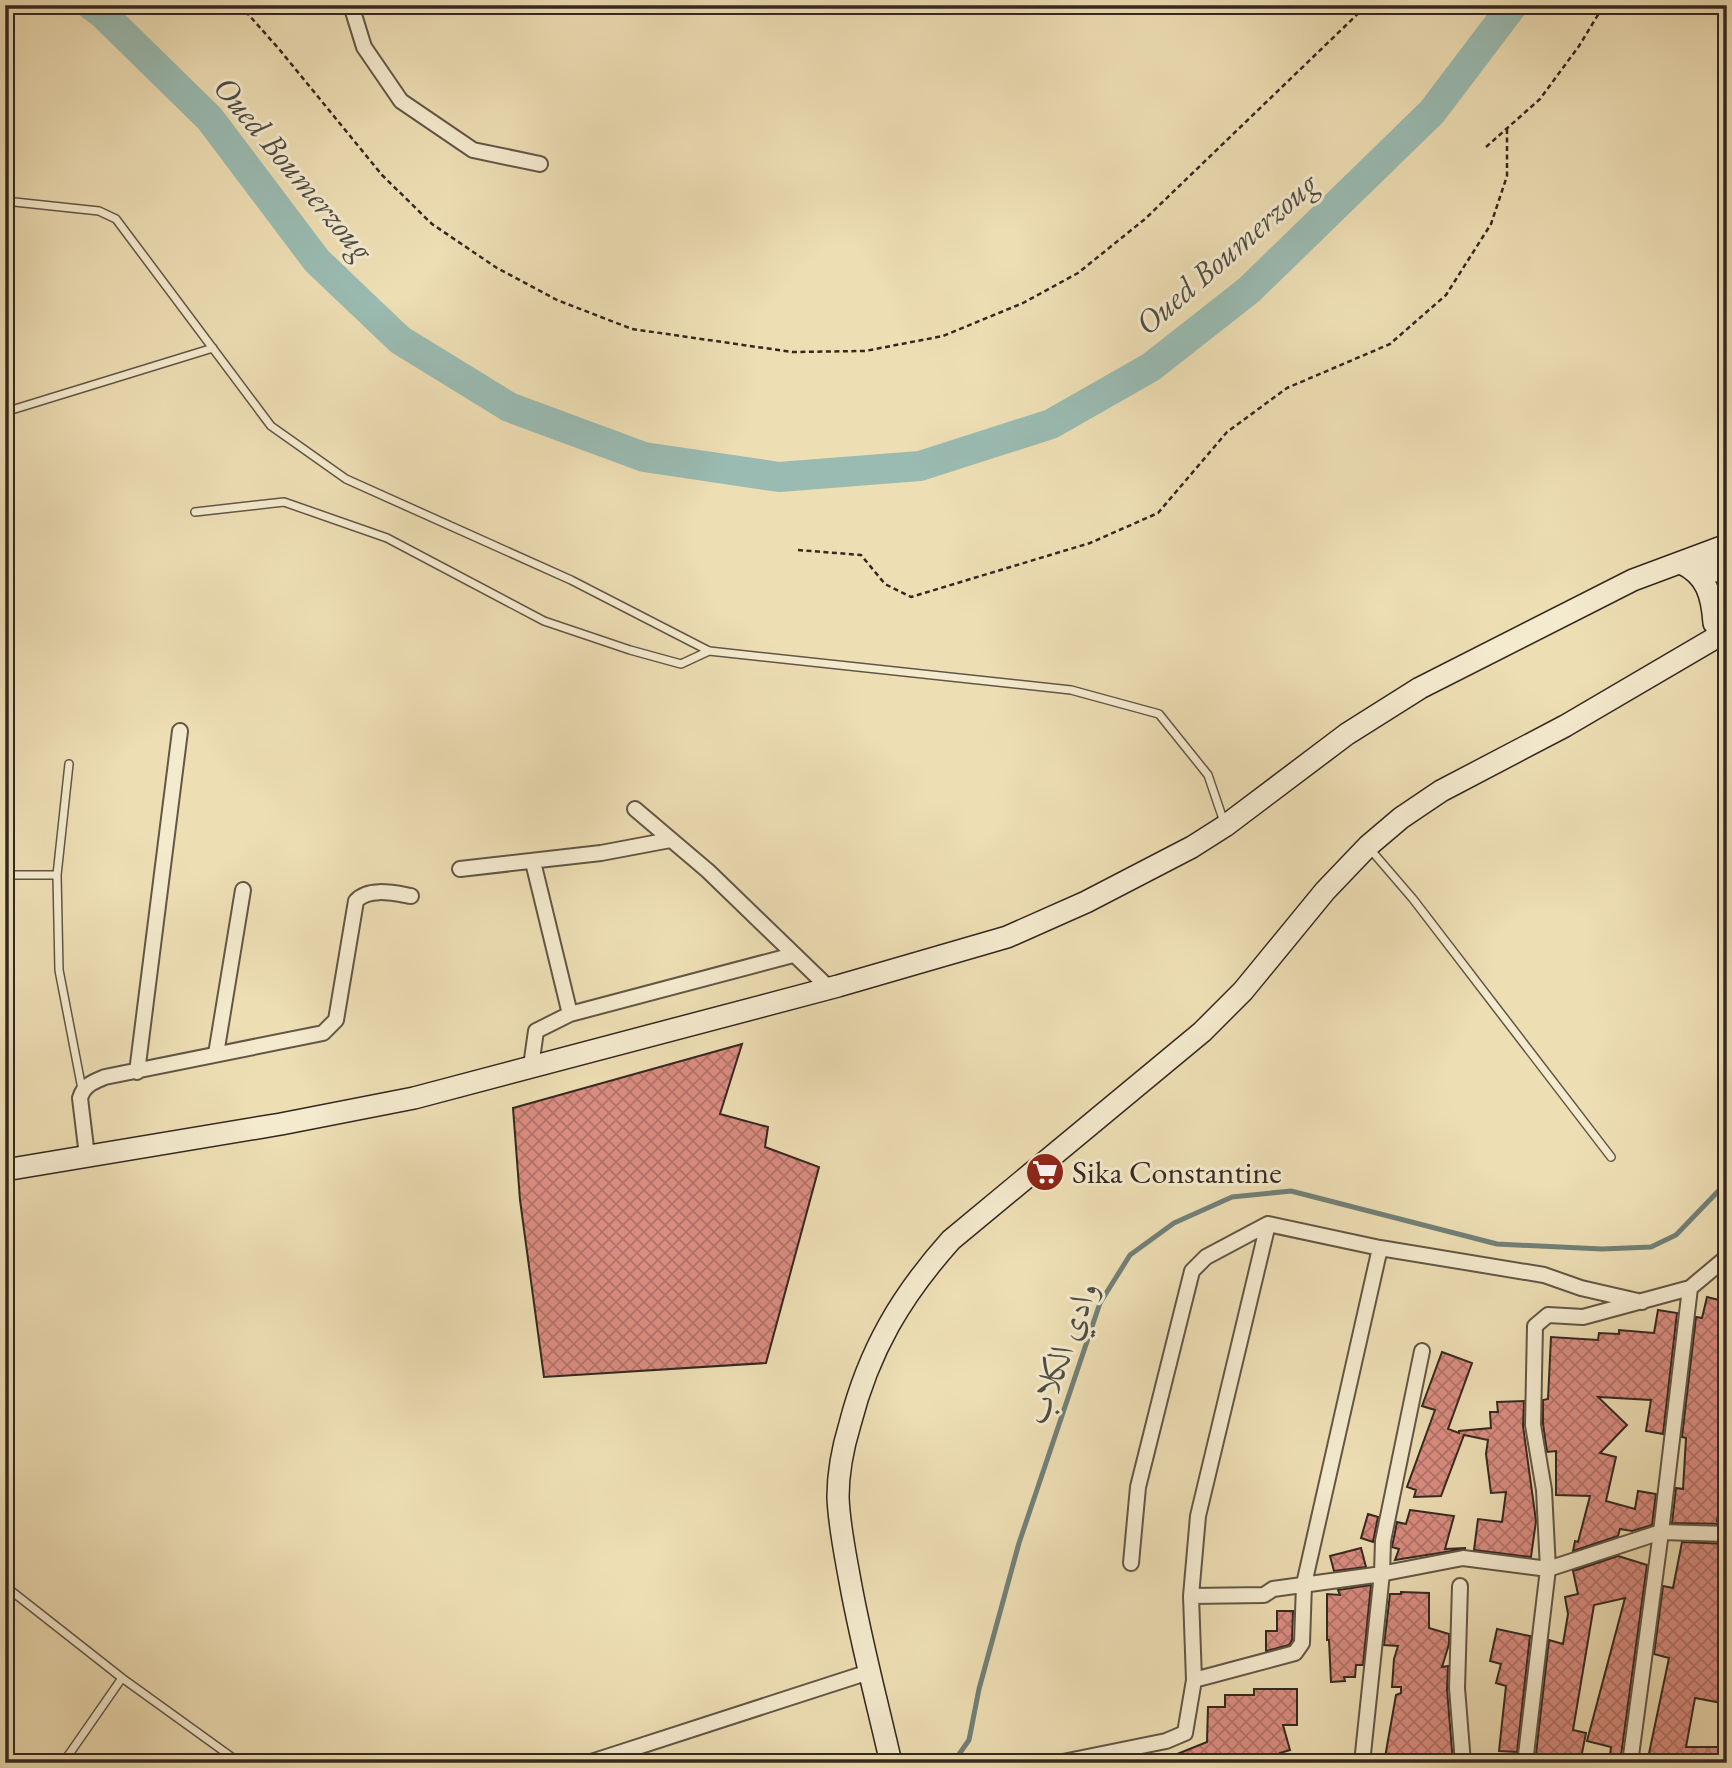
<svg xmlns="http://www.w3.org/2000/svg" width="1732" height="1768" viewBox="0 0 1732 1768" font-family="'EB Garamond',Amiri,serif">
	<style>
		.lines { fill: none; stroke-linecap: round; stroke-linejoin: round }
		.stream { stroke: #718078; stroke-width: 5 }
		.river { stroke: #9abbb2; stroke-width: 30 }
		.building { fill: url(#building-cross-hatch); stroke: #342821; stroke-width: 2 }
		.lane-casing { stroke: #625646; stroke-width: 10 }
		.street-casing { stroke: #625646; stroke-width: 18 }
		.secondary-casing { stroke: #342821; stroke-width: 24 }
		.path { stroke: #342821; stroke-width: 2.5; stroke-dasharray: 5 3.5; stroke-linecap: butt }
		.lane { stroke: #f4eace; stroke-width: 7 }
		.street { stroke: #f4eace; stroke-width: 14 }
		.secondary { stroke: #f4eace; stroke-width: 21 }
		.labels { text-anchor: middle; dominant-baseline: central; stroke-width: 6; stroke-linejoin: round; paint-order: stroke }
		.poi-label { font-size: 32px; fill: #342821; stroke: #f4eace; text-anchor: start }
		.water-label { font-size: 33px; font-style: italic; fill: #4e4d45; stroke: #f4eace }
	</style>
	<defs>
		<pattern id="building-cross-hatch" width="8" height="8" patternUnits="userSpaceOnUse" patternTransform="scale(1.75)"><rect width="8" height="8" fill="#db8d81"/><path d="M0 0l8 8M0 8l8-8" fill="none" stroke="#b27369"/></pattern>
	</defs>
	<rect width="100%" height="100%" fill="#eedeb4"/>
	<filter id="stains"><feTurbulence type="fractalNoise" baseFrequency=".00286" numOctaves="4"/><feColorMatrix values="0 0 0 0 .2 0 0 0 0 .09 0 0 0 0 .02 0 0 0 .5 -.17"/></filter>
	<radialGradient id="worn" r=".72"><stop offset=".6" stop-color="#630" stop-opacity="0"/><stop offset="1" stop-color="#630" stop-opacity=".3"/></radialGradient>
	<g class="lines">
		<path class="stream" d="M953,1763L969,1740L979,1689L1019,1543L1100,1303L1130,1255L1174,1223L1232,1197L1291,1191L1497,1244L1602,1249L1651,1247L1676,1235L1727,1182"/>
		<path class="river" d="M91,5L102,13L210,119L317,261L400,340L509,407L644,457L779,477L920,466L1051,424L1151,367L1249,290L1432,112L1513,5"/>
	</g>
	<path class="building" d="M742,1044L720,1114L768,1127L765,1147L819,1167L766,1363L544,1377L520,1200L513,1108Z
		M1707,1297L1727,1302V1406L1722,1426L1723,1460L1720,1485L1724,1486L1717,1521L1727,1524L1672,1523L1676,1488L1683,1489L1686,1438L1682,1437L1696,1317L1702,1318Z
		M1658,1310L1677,1313L1663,1434L1646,1431L1651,1400L1598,1397L1627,1425L1600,1453L1616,1457L1606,1501L1635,1509L1638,1491L1656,1494L1652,1525L1632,1531L1620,1529L1618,1536L1573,1551L1575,1541L1578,1542L1590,1496L1556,1495V1451L1547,1452L1543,1424V1400L1548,1399L1551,1337L1598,1340L1599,1333L1619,1334V1330L1654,1333Z
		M1442,1352L1472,1363L1448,1429L1459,1433V1431L1491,1428L1490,1412H1498L1497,1402L1524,1401L1523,1426L1536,1521L1531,1557L1474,1550L1478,1519L1502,1522L1506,1492L1491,1493L1486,1454L1488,1440L1464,1435L1441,1496L1414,1497L1416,1490L1407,1487L1435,1410L1422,1406Z
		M1410,1510L1454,1516L1445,1549L1465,1548V1549L1395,1560L1399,1549L1392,1547L1397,1522L1406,1524Z
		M1368,1514L1378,1517L1373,1542L1361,1538Z
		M1682,1542L1727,1544V1611L1724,1632H1727V1704L1695,1698L1686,1747H1727V1763H1647L1669,1658L1654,1654L1663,1586L1673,1588Z
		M1361,1548L1366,1567L1334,1571L1330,1556Z
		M1618,1556L1647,1565L1620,1763H1609L1611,1747L1587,1741L1625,1598L1594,1605L1573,1730L1586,1733L1580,1763H1544L1546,1755L1536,1754L1549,1640L1563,1644L1568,1614L1565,1597L1578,1594L1573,1571Z
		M1371,1585L1363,1665H1356L1355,1677H1344L1345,1681L1331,1682L1329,1640H1327V1594L1340,1595L1338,1590Z
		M1401,1592L1429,1593V1628L1449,1634V1644L1442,1667L1448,1666L1447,1689L1453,1763H1384L1396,1695L1401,1693V1687H1392L1394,1659L1398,1646L1384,1645L1390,1594H1401Z
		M1277,1611H1293L1292,1640L1289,1645L1266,1651V1631H1277Z
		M1497,1629L1530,1636L1517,1752L1499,1751L1506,1686L1496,1683L1501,1664L1490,1661Z
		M1254,1689H1297V1725H1283L1290,1750L1280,1753L1282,1763H1155L1207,1742L1208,1707H1225V1695H1254Z"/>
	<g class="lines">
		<defs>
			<path id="lane" d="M5,201L99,211L116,219L271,426L346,479L571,580L709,651L1071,690L1159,714L1208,775L1224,822
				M5,412L213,348
				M195,512L284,502L387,538L544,621L630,650L681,664L709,651
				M1370,849L1413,899L1611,1157
				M5,875H57L59,970L82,1089
				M57,875L69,764
				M5,1586L122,1678L240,1763
				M63,1763L122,1678"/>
			<path id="street" d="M351,5L364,47L401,101L473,150L540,164
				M635,809L708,871L829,988
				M533,862L570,1014
				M460,869L601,853L670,840
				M216,1054L243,890
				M531,1066L536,1031L570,1014L793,955
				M137,1072L180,731
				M87,1156L80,1098C84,1085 93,1082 105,1077L323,1033L336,1020L356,901C368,887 394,893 411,896
				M1131,1563L1138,1487L1192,1271L1206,1257L1268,1224L1380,1248L1544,1275L1581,1288L1642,1302
				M1460,1586L1457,1688L1463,1763
				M1191,1596L1264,1595L1273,1589L1375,1575L1463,1558L1548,1569L1661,1532L1727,1534
				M1194,1680L1295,1653L1302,1643L1304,1584L1380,1248
				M588,1763L869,1672
				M1058,1763L1166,1741L1185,1733L1194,1680L1191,1596L1198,1516L1268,1224
				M1362,1763L1382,1573L1383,1541L1422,1351
				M1525,1763L1548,1569L1544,1490L1533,1425L1535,1326L1548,1315L1583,1317L1690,1288L1727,1257
				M1630,1763L1661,1532L1690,1288"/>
			<path id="secondary" d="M1681,563C1707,575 1712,596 1714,623
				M1686,564L1727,573
				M5,1170L281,1124L414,1098L838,986L1007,937L1086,902L1192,847L1225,826L1347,734L1420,688L1633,580L1727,545
				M891,1763C877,1702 861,1642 850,1581C845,1553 839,1525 838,1497C838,1472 843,1447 850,1424C869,1350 901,1296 951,1240L1202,1032L1243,991L1325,891L1368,846L1401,818L1441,791L1565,726L1727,631"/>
		</defs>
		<use href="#lane" class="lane-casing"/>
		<use href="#street" class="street-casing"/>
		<use href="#secondary" class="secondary-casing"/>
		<path class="path" d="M240,5L279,49L382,175L432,224L497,268L557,300L632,329L792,352L865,351L943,336L1023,303L1078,273L1145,219L1367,5
			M1486,147L1540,99L1579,46L1604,5
			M798,550L861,555L885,584L911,597L1090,543L1158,513L1227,432L1287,388L1390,344L1446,295L1491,224L1507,176V129"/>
		<use href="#lane" class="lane"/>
		<use href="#street" class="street"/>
		<use href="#secondary" class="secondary"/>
	</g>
	<defs>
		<symbol id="supermarket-disc" viewBox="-11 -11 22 22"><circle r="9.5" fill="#8f2418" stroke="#f4eace"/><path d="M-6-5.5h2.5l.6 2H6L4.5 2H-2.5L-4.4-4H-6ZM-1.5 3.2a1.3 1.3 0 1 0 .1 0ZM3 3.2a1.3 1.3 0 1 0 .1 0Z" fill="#fff"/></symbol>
	</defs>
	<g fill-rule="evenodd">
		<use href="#supermarket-disc" x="1023" y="1150" width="44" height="44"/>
	</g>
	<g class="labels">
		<g class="poi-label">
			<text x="1072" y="1172">Sika Constantine</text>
		</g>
		<g class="water-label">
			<text transform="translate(294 168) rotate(50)">Oued Boumerzoug</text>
			<text transform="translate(1226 253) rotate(-41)">Oued Boumerzoug</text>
			<text transform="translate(1061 1352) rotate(-69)">وادي الكلاب</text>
		</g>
	</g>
	<rect width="1732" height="1768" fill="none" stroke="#eedeb4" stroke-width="28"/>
	<rect x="7" y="7" width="1718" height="1754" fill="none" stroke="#342821" stroke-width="3.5"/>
	<rect x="14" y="14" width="1704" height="1740" fill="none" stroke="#342821" stroke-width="2"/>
	<rect width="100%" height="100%" filter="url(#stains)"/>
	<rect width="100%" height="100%" fill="url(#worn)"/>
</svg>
